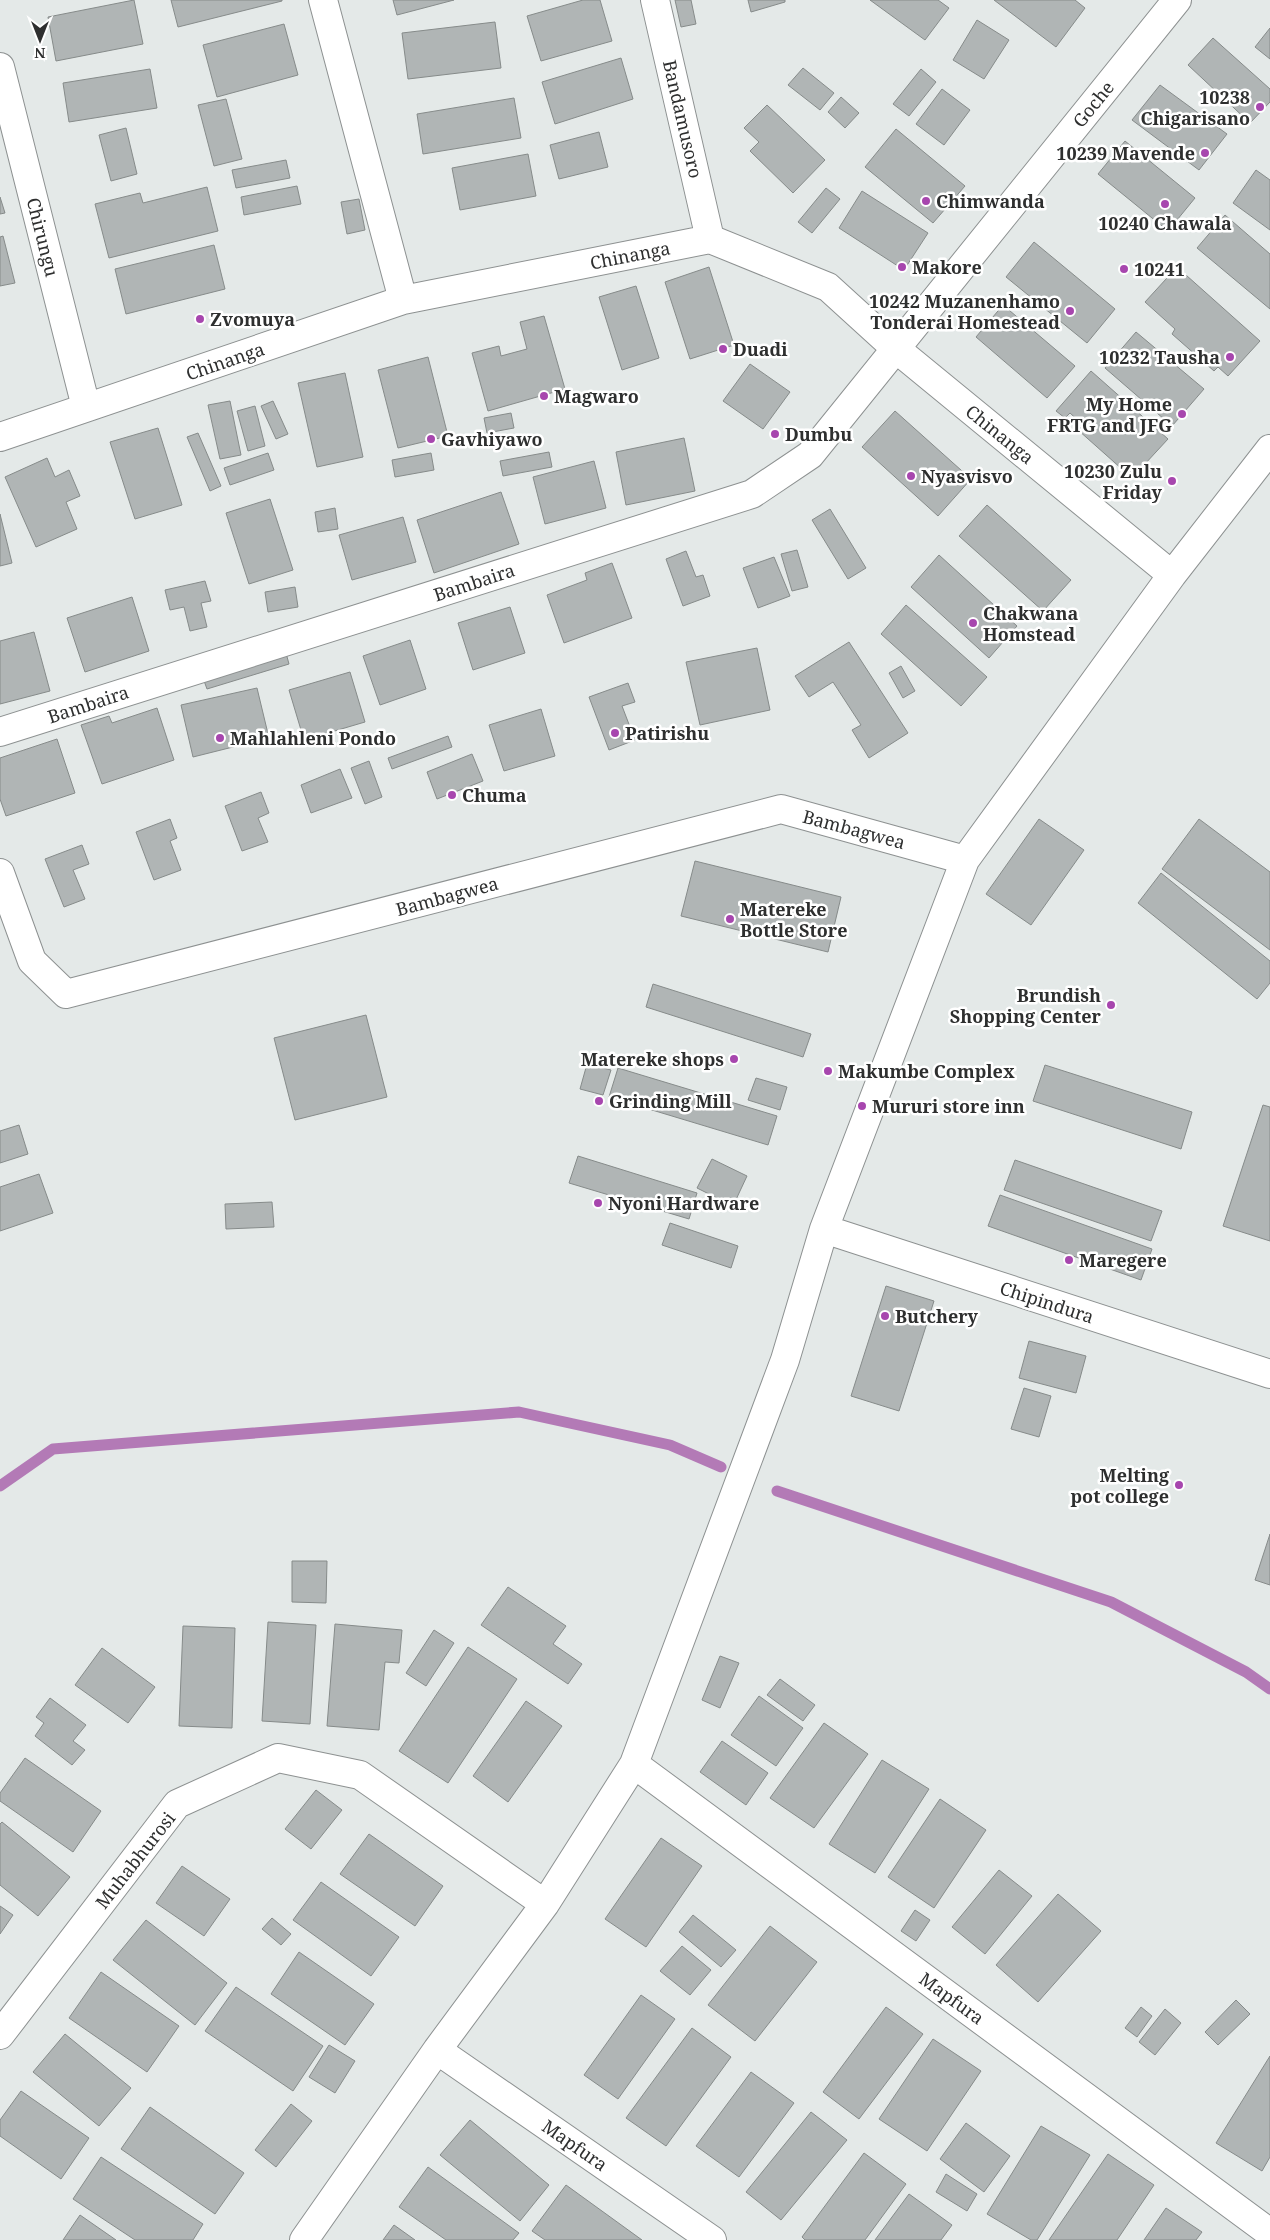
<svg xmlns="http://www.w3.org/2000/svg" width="1270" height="2240" viewBox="0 0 1270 2240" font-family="'Noto Serif',serif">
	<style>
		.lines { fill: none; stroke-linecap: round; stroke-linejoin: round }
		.stream { stroke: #b37ab6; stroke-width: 11 }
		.building { fill: #b0b5b5; stroke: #868b8a }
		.minor-casing { stroke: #8d9191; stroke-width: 30 }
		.minor { stroke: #fff; stroke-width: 28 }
		.poi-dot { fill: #a746ae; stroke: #fff; stroke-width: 2 }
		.labels { text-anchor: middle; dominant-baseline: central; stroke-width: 5; stroke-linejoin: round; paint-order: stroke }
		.poi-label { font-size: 18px; font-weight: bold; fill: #2e2f2f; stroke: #fff; text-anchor: start }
		.street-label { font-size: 18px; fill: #2e2f2f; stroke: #fff }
	</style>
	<rect width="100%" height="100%" fill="#e4e9e8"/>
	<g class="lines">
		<path class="stream" d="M0,1486L53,1449L519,1412L670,1445L721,1467
			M777,1491L1111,1602L1246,1672L1270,1689"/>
	</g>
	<path class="building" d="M134,0L143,44L56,61L48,17Z
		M171,0H282V1L178,27Z
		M393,0H454L397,15Z
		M583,0H600L612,41L541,61L527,16Z
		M675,0H691L696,24L681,27Z
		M748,0H785V2L751,12Z
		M870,0H938L949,8L925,40Z
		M994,0H1075L1085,8L1056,47Z
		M977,20L1009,40L984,79L953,60Z
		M495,22L501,68L408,79L402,33Z
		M284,24L298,75L217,97L203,45Z
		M1270,28V59L1255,47Z
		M1213,38L1270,89V102L1250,123L1188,65Z
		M621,58L633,99L555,124L542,82Z
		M803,68L834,93L820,110L788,85Z
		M150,69L157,108L69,122L63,83Z
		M921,69L936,82L909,116L893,104Z
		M1160,85L1227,134L1199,170L1132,120Z
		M942,89L970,110L944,145L916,124Z
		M841,97L859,113L845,128L828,112Z
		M514,98L521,138L423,154L417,114Z
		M226,99L242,159L214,166L198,105Z
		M767,105L825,160L793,193L750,151L759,142L744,128Z
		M126,128L137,174L111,181L99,135Z
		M896,129L965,186L933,223L865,167Z
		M599,132L608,167L559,179L550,145Z
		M1125,141L1195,198L1168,231L1098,174Z
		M528,154L536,196L460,210L452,168Z
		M286,160L290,178L236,188L232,170Z
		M1256,170L1270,180V230L1233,203Z
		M297,186L301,204L244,215L241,197Z
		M207,187L218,231L109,258L95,204L140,193L143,203Z
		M826,188L840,199L812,233L798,222Z
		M862,191L928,233L904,270L839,228Z
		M0,197L5,213L0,214Z
		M359,199L365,230L347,234L341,202Z
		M1225,215L1270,254V309L1197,248Z
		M3,236L15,283L0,286V237Z
		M1034,242L1115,309L1087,343L1006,277Z
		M214,245L225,289L126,314L115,269Z
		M709,267L734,345L690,359L665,282Z
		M1177,267L1260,341L1228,376L1218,367L1214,371L1172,334L1175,329L1145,302Z
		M636,286L659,358L622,370L599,297Z
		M1003,305L1075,366L1047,398L976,337Z
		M544,316L565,389L488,411L472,353L499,346L501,356L527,349L520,322Z
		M1136,332L1204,389L1172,426L1105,368Z
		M428,357L448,436L398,448L378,370Z
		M750,364L790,392L763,429L723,401Z
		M1091,371L1168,439L1132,478L1078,430L1083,425L1070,413L1065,418L1056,411Z
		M345,373L363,457L317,467L298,383Z
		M230,401L241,455L220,459L208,405Z
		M273,401L288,434L276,439L261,406Z
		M255,406L265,446L248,451L237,411Z
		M895,411L971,479L938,516L862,447Z
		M511,413L514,428L487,433L484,418Z
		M158,428L182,505L135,519L110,442Z
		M198,433L221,486L210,491L187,437Z
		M684,438L695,491L626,505L616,452Z
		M549,452L552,467L503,476L500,461Z
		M268,453L274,470L230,485L224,468Z
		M431,453L434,470L395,477L392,460Z
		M47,458L55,477L69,470L80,496L66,502L77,529L36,547L5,477Z
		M594,461L606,508L545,524L533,477Z
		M501,492L519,544L434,573L417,520Z
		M270,499L293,570L249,584L226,513Z
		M987,505L1071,580L1043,611L959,536Z
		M335,508L338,529L318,532L315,512Z
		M830,509L866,568L848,579L812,520Z
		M0,514L12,563L0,566Z
		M403,517L416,562L352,580L339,535Z
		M797,550L808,587L792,591L781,554Z
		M686,551L696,577L703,575L710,596L683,606L666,559Z
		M939,555L1017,626L989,658L911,587Z
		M774,557L790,596L758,608L743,568Z
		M612,563L632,618L564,643L547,595L587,580L585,573Z
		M205,581L211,601L201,603L207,627L190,631L184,607L170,610L165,590Z
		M295,587L298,607L268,612L265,592Z
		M132,597L149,651L85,672L67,618Z
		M906,605L987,677L961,706L881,634Z
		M510,607L525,653L473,670L458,623Z
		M34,632L50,691L0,704V641Z
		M410,640L426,689L380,705L363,656Z
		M849,642L908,733L869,758L852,730L861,725L833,682L809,697L795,676Z
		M757,648L770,710L700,725L686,662Z
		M286,653L289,664L207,689L203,678Z
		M901,666L915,691L903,698L889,673Z
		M350,672L365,722L304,740L289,690Z
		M628,683L635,702L622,706L635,740L609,750L589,697Z
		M257,688L269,738L193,757L181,705Z
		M157,708L174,760L102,784L81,725L109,716L112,723Z
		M541,709L555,756L504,771L489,725Z
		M448,736L452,747L392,769L388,758Z
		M57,739L75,793L6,816L0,799V758Z
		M472,754L483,781L437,799L427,772Z
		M369,761L382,797L365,804L351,768Z
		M340,769L352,798L311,813L301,785Z
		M261,792L269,813L258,818L268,842L242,851L225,806Z
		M170,819L177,838L170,841L181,870L154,880L136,832Z
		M1039,819L1084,850L1031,925L986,894Z
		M1199,819L1270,872V950L1162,869Z
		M82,845L89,864L73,870L85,899L64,907L45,859Z
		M695,861L841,897L828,952L681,916Z
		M1161,873L1270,961V983L1257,999L1138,903Z
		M653,984L811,1034L803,1057L646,1007Z
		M366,1015L387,1097L295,1120L274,1038Z
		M587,1064L611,1070L603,1095L580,1089Z
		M1045,1065L1192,1112L1181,1149L1033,1101Z
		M618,1068L777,1116L768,1145L609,1097Z
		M756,1078L787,1087L780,1110L748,1100Z
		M1263,1105L1270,1107V1241L1223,1226Z
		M19,1125L28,1154L0,1163V1131Z
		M578,1156L697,1193L689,1219L569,1183Z
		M712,1159L747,1176L733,1206L697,1188Z
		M1015,1160L1162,1211L1151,1241L1004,1190Z
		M39,1174L53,1213L0,1231V1187Z
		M1000,1195L1152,1249L1141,1280L988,1226Z
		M272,1202L274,1227L226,1229L225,1204Z
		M670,1223L738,1246L731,1268L662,1245Z
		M886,1286L934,1301L899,1411L851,1396Z
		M1029,1341L1086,1356L1076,1393L1019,1378Z
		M1024,1388L1051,1396L1039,1437L1011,1429Z
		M1270,1534V1585L1255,1580Z
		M292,1561H327L326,1603L292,1602Z
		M508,1587L566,1626L553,1644L582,1664L568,1684L481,1625Z
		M268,1622L316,1625L310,1724L262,1721Z
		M335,1624L402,1630L399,1663L385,1662L379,1730L327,1726Z
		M183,1626L235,1628L232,1728L179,1726Z
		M434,1630L454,1643L426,1686L406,1673Z
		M468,1647L517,1679L448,1783L399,1751Z
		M102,1648L155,1687L128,1723L75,1685Z
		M720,1656L739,1663L720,1708L702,1700Z
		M780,1679L815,1705L803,1721L767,1695Z
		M759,1696L803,1728L776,1766L731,1735Z
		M50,1698L86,1725L73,1741L85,1750L72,1765L35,1736L44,1723L36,1717Z
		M526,1701L562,1726L508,1802L473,1776Z
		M824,1723L868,1754L814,1828L770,1798Z
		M722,1741L768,1773L746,1805L700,1772Z
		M25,1758L101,1811L73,1852L0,1801V1793Z
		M882,1760L929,1789L875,1873L829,1844Z
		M316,1790L342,1810L311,1849L285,1829Z
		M940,1799L986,1830L934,1908L888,1877Z
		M2,1822L70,1877L38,1916L0,1885V1824Z
		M369,1834L443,1886L415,1926L340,1874Z
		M661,1838L702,1866L646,1947L605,1919Z
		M182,1866L230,1899L204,1936L156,1903Z
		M999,1870L1032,1896L985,1954L952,1927Z
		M321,1882L399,1937L371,1976L293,1920Z
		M1058,1894L1101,1931L1038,2002L996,1965Z
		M0,1906L13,1915L0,1934Z
		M915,1910L930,1920L916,1941L901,1931Z
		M693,1915L736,1950L721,1967L679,1932Z
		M272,1918L291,1934L281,1945L262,1929Z
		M146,1920L227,1983L195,2025L113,1960Z
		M770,1926L817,1962L755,2041L708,2005Z
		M682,1946L711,1970L690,1995L660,1971Z
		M299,1952L374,2004L345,2045L271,1994Z
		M101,1972L179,2026L147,2072L69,2018Z
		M236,1987L323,2046L293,2091L205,2031Z
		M641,1995L675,2019L618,2099L584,2075Z
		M1236,2000L1250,2014L1218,2045L1205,2032Z
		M886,2007L923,2034L859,2119L823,2092Z
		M1141,2007L1152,2016L1137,2037L1125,2028Z
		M1165,2009L1181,2023L1155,2055L1139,2042Z
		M692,2028L731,2057L666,2146L626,2118Z
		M65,2034L131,2088L99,2126L33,2072Z
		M933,2039L981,2071L927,2151L879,2119Z
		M329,2045L355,2061L335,2093L309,2077Z
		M1270,2056V2157L1262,2171L1216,2143Z
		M751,2072L794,2103L739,2177L696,2146Z
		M21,2091L89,2138L61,2179L0,2136V2120Z
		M291,2104L312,2121L276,2167L255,2150Z
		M150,2107L244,2173L215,2214L121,2149Z
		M811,2112L847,2140L781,2220L746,2192Z
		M470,2120L549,2185L520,2221L440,2155Z
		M966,2123L1010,2156L984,2192L940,2159Z
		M1041,2126L1090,2155L1037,2240H1031L987,2214Z
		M864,2153L906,2184L865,2240H805L802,2237Z
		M1108,2154L1154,2185L1117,2240H1049Z
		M101,2157L203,2224L193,2240H135L73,2199Z
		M428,2167L519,2233L513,2240H446L399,2207Z
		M946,2174L977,2194L967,2211L936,2192Z
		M566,2185L642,2240H545L532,2231Z
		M909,2194L952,2225L941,2240H875Z
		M1166,2208L1202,2232L1196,2240H1144Z
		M80,2215L116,2240H63Z
		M394,2225L415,2240H383Z"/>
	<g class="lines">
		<defs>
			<path id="minor" d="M323,0L403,300
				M655,0L710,239
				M0,67L86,407
				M0,437L403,300L710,239L828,287L895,348L1172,575
				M0,732L752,494L810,455L1177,0
				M0,873L32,961L66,994L781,809L965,860
				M824,1229L1270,1374
				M634,1764L1270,2233
				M0,2035L177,1804L278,1758L360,1775L545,1904
				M437,2050L712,2240
				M304,2240L437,2050L545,1904L634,1764L785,1360L824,1229L965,860L1172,575L1270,449"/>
		</defs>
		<use href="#minor" class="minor-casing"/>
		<use href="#minor" class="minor"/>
	</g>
	<g class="poi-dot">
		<circle cx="1260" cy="107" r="5"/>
		<circle cx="1205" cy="153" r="5"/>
		<circle cx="926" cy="201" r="5"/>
		<circle cx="1165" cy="204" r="5"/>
		<circle cx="902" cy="267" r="5"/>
		<circle cx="1124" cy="269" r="5"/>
		<circle cx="1070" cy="311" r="5"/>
		<circle cx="200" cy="319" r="5"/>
		<circle cx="723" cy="349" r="5"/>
		<circle cx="1230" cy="357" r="5"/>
		<circle cx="544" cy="396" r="5"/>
		<circle cx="1182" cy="414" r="5"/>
		<circle cx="775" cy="434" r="5"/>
		<circle cx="431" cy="439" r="5"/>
		<circle cx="911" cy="476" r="5"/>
		<circle cx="1172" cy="481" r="5"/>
		<circle cx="973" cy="623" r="5"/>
		<circle cx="615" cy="733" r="5"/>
		<circle cx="220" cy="738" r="5"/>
		<circle cx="452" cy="795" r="5"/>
		<circle cx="730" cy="919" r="5"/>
		<circle cx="1111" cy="1005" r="5"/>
		<circle cx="734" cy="1059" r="5"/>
		<circle cx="828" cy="1071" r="5"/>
		<circle cx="599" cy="1101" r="5"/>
		<circle cx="862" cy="1106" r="5"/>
		<circle cx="598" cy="1203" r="5"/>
		<circle cx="1069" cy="1260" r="5"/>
		<circle cx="885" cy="1316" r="5"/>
		<circle cx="1179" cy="1485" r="5"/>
	</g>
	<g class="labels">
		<g class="poi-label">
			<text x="1250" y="97" text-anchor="end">10238<tspan x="1250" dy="21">Chigarisano</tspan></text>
			<text x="1195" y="153" text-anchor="end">10239 Mavende</text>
			<text x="936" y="201">Chimwanda</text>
			<text x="1165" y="223" text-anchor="middle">10240 Chawala</text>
			<text x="912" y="267">Makore</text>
			<text x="1134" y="269">10241</text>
			<text x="1060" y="301" text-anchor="end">10242 Muzanenhamo<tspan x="1060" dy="21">Tonderai Homestead</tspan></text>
			<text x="210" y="319">Zvomuya</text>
			<text x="733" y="349">Duadi</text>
			<text x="1220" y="357" text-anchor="end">10232 Tausha</text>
			<text x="554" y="396">Magwaro</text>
			<text x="1172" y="404" text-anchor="end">My Home<tspan x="1172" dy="21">FRTG and JFG</tspan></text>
			<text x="785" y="434">Dumbu</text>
			<text x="441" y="439">Gavhiyawo</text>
			<text x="1162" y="471" text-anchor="end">10230 Zulu<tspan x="1162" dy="21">Friday</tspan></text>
			<text x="921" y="476">Nyasvisvo</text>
			<text x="983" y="613">Chakwana<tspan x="983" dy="21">Homstead</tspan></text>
			<text x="625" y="733">Patirishu</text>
			<text x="230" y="738">Mahlahleni Pondo</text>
			<text x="462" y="795">Chuma</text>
			<text x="740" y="909">Matereke<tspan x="740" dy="21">Bottle Store</tspan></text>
			<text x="1101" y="995" text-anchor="end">Brundish<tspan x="1101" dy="21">Shopping Center</tspan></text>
			<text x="724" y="1059" text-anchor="end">Matereke shops</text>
			<text x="838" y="1071">Makumbe Complex</text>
			<text x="609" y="1101">Grinding Mill</text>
			<text x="872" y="1106">Mururi store inn</text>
			<text x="608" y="1203">Nyoni Hardware</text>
			<text x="1079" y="1260">Maregere</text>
			<text x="895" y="1316">Butchery</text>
			<text x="1169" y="1475" text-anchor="end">Melting<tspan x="1169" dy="21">pot college</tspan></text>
		</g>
		<g class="street-label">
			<text transform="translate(1093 104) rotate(-51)">Goche</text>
			<text transform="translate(683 119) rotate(77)">Bandamusoro</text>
			<text transform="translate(43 237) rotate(76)">Chirungu</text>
			<text transform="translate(630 255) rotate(-11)">Chinanga</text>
			<text transform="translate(225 361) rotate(-19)">Chinanga</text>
			<text transform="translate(1000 434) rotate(39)">Chinanga</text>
			<text transform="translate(474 582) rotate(-18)">Bambaira</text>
			<text transform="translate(88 704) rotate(-18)">Bambaira</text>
			<text transform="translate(854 829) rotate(15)">Bambagwea</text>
			<text transform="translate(447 896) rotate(-15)">Bambagwea</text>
			<text transform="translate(1047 1302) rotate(18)">Chipindura</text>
			<text transform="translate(135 1860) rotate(-52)">Muhabhurosi</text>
			<text transform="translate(952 1998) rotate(36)">Mapfura</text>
			<text transform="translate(575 2145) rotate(35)">Mapfura</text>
		</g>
	</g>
	<g transform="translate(40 40) rotate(180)" stroke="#ffffff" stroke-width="4" paint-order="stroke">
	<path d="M0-4L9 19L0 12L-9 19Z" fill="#2e2f2f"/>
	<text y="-8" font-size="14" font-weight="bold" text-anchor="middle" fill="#2e2f2f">N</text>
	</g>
</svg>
